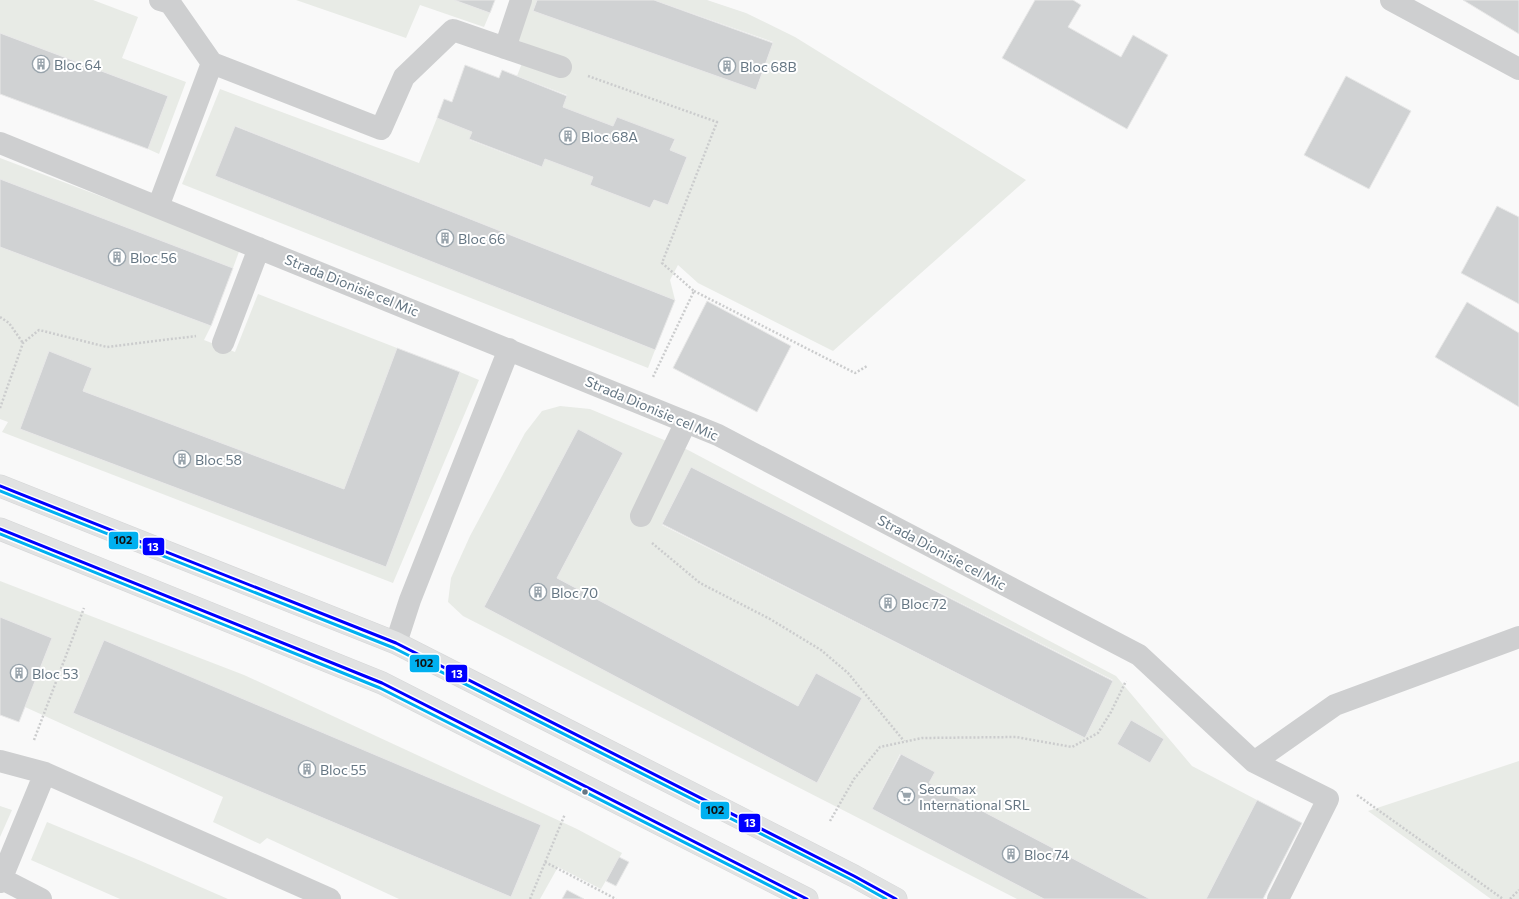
<svg xmlns="http://www.w3.org/2000/svg" width="1519" height="899" viewBox="0 0 1519 899" font-family="Commissioner,sans-serif">
	<style>
		.green { fill: #e8ebe6; fill-rule: evenodd }
		.building { fill: #d0d2d3; stroke: #e8e8e8 }
		.lines { fill: none; stroke-linecap: round; stroke-linejoin: round }
		.major-casing { stroke: #d5d6d7; stroke-width: 23 }
		.path { stroke: #cbcccd; stroke-width: 2.5; stroke-dasharray: 2 2; stroke-linecap: butt }
		.minor { stroke: #cecfd0; stroke-width: 22 }
		.major { stroke: #e1e2e2; stroke-width: 22 }
		.bus-1-casing { stroke: #fff; stroke-width: 6 }
		.bus-2-casing { stroke: #fff; stroke-width: 6 }
		.bus-1 { stroke: #00f; stroke-width: 3 }
		.bus-2 { stroke: #00b0f0; stroke-width: 3 }
		.bus-dot { fill: #657683; stroke: #fff; stroke-width: 1.5 }
		.labels { text-anchor: middle; dominant-baseline: central; stroke-width: 4; stroke-linejoin: round; paint-order: stroke }
		.poi-label { font-size: 14px; fill: #657683; stroke: #fff; text-anchor: start }
		.street-label { font-size: 14px; fill: #657683; stroke: #fff }
		.line-badge { stroke: #fff; stroke-width: 1.5 }
		.badge-label { font-size: 11px; text-anchor: middle; font-weight: bold; fill: #fff }
		.pale-badge-label { font-size: 11px; text-anchor: middle; font-weight: bold; fill: #111 }
	</style>
	<rect width="100%" height="100%" fill="#f9f9f9"/>
	<path class="green" d="M0,0H93L138,17L122,58L186,82L159,154L148,149L168,96L0,33Z
		M296,0H454L490,13L484,27L420,5L406,38Z
		M525,0H537L533,11L756,90L773,42L654,0H707L746,13L795,37L1026,180L833,351L698,283L678,265L670,280L675,300L236,126L216,176L655,350L648,368L182,184L220,89L419,163L437,118L472,132L470,140L541,167L545,159L593,177L590,185L650,208L654,200L668,205L687,157L670,150L675,140L613,126L563,107L567,95L517,76L529,45L512,38Z
		M0,158L240,249L233,268L0,179Z
		M0,247L211,326L204,340L235,352L258,294L397,348L344,489L83,391L92,368L49,352L20,429L386,567L460,372L479,380L393,583L2,432L8,422L0,419Z
		M560,406L590,409L688,450L1116,676L1192,766L1257,800L1206,899H1150L929,783L934,772L900,754L872,809L1044,899H1017L463,616L448,602L451,578L470,536L525,433L542,411ZM578,430L623,453L557,578L798,706L816,673L862,698L817,783L484,607ZM691,467L1113,680L1085,738L662,525ZM1131,720L1164,739L1150,763L1117,744Z
		M0,581L244,675L577,829L622,853L601,889L558,867L540,899H399L267,838L260,844L213,822L223,797L25,707L52,638L0,617ZM104,640L541,825L511,897L73,713Z
		M1519,761V899H1491L1368,811Z
		M0,806L12,810L0,837Z
		M47,822L141,861L228,899H120L31,860Z"/>
	<path class="building" d="M454,0H495L490,13Z
		M537,0H654L773,43L756,90L533,11Z
		M1035,0H1073L1081,5L1068,27L1121,57L1133,35L1168,55L1127,129L1002,58Z
		M1463,0H1519V34Z
		M0,33L168,96L148,149L0,94Z
		M465,65L499,78L502,70L567,96L563,107L613,126L617,117L675,139L670,150L687,157L668,205L654,200L650,208L590,185L593,177L545,159L542,167L469,139L472,132L437,118L444,99L452,102Z
		M1346,76L1411,111L1369,189L1304,155Z
		M235,126L675,300L655,350L215,176Z
		M0,179L233,268L211,326L0,247Z
		M1497,206L1519,217V304L1461,273Z
		M707,301L791,346L757,412L673,368Z
		M1467,302L1519,333V407L1435,357Z
		M397,348L460,372L386,567L20,429L49,351L92,368L83,391L344,489Z
		M578,429L623,453L557,578L798,706L816,673L862,698L817,783L484,607Z
		M691,467L1113,681L1085,738L662,524Z
		M0,617L52,638L19,722L0,715Z
		M104,640L541,825L511,897L73,713Z
		M1131,720L1164,739L1150,763L1117,744Z
		M901,754L935,772L929,783L1150,899H1044L872,809Z
		M1257,800L1302,823L1263,899H1206Z
		M619,857L629,862L616,886L606,881Z
		M567,890L584,899H562Z"/>
	<g class="lines">
		<defs>
			<path id="major" d="M0,486L396,643L854,876L896,899
				M0,529L382,683L807,899"/>
		</defs>
		<use href="#major" class="major-casing"/>
		<path class="path" d="M588,76L717,122L662,263L694,291L653,377
			M694,291L855,373L867,366
			M0,317L9,323L23,343
			M0,408L23,343L39,330L107,347L196,336
			M652,543L700,583L770,619L821,650L848,673L904,741
			M34,740L84,608
			M1357,795L1503,899
			M830,821L854,779L880,747L922,738L1016,737L1072,747L1098,733L1111,712L1126,681
			M545,862L616,899
			M530,899L565,814
			M1510,899L1519,890"/>
		<path class="minor" d="M160,0L170,3L212,63L381,129L404,77L453,30L561,67
			M1391,0L1519,69
			M505,48L521,0
			M0,143L718,435L1139,655L1254,762L1328,799L1278,899
			M158,207L212,63
			M223,343L259,248
			M641,516L686,422
			M396,643L410,600L509,349
			M0,761L45,773L330,899
			M1254,762L1335,705L1519,637
			M2,879L41,899
			M0,882L45,773"/>
		<use href="#major" class="major"/>
		<defs>
			<path id="bus-1" d="M0,486L396,643L854,876L896,899
				M0,529L382,683L807,899"/>
			<path id="bus-2" d="M0,491L394,648L852,880L886,899
				M0,534L380,688L796,899"/>
		</defs>
		<use href="#bus-1" class="bus-1-casing"/>
		<use href="#bus-2" class="bus-2-casing"/>
		<use href="#bus-1" class="bus-1"/>
		<use href="#bus-2" class="bus-2"/>
	</g>
	<defs>
		<symbol id="building-ring" viewBox="-11 -11 22 22"><circle r="9.5" fill="#fff" stroke="#99a4ac" stroke-width="1.5"/><path d="M-4-6H4V6H1V3H-1V6H-4ZM-2.5-4.3h1.7v1.8h-1.7ZM.8-4.3h1.7v1.8H.8ZM-2.5-1h1.7V.8h-1.7ZM.8-1h1.7V.8H.8Z" fill="#99a4ac"/></symbol>
		<symbol id="supermarket-ring" viewBox="-11 -11 22 22"><circle r="9.5" fill="#fff" stroke="#99a4ac" stroke-width="1.5"/><path d="M-6-5.5h2.5l.6 2H6L4.5 2H-2.5L-4.4-4H-6ZM-1.5 3.2a1.3 1.3 0 1 0 .1 0ZM3 3.2a1.3 1.3 0 1 0 .1 0Z" fill="#99a4ac"/></symbol>
	</defs>
	<g fill-rule="evenodd">
		<use href="#building-ring" x="31" y="54" width="20" height="20"/>
		<use href="#building-ring" x="717" y="56" width="20" height="20"/>
		<use href="#building-ring" x="558" y="126" width="20" height="20"/>
		<use href="#building-ring" x="435" y="228" width="20" height="20"/>
		<use href="#building-ring" x="107" y="247" width="20" height="20"/>
		<use href="#building-ring" x="172" y="449" width="20" height="20"/>
		<use href="#building-ring" x="528" y="582" width="20" height="20"/>
		<use href="#building-ring" x="878" y="593" width="20" height="20"/>
		<use href="#building-ring" x="9" y="663" width="20" height="20"/>
		<use href="#building-ring" x="297" y="759" width="20" height="20"/>
		<use href="#supermarket-ring" x="896" y="786" width="20" height="20"/>
		<use href="#building-ring" x="1001" y="844" width="20" height="20"/>
	</g>
	<circle class="bus-dot" cx="585" cy="792" r="3.5"/>
	<g class="labels">
		<g class="poi-label">
			<text x="54" y="64">Bloc 64</text>
			<text x="740" y="66">Bloc 68B</text>
			<text x="581" y="136">Bloc 68A</text>
			<text x="458" y="238">Bloc 66</text>
			<text x="130" y="257">Bloc 56</text>
			<text x="195" y="459">Bloc 58</text>
			<text x="551" y="592">Bloc 70</text>
			<text x="901" y="603">Bloc 72</text>
			<text x="32" y="673">Bloc 53</text>
			<text x="320" y="769">Bloc 55</text>
			<text x="919" y="788">Secumax<tspan x="919" dy="16">International SRL</tspan></text>
			<text x="1024" y="854">Bloc 74</text>
		</g>
		<g class="street-label">
			<text transform="translate(352 285) rotate(22)">Strada Dionisie cel Mic</text>
			<text transform="translate(652 408) rotate(23)">Strada Dionisie cel Mic</text>
			<text transform="translate(942 552) rotate(28)">Strada Dionisie cel Mic</text>
		</g>
	</g>
	<g class="line-badge">
		<rect x="108" y="531" width="31" height="19" rx="4" fill="#00b0f0"/>
		<rect x="142" y="537" width="23" height="19" rx="4" fill="#00f"/>
		<rect x="409" y="654" width="31" height="19" rx="4" fill="#00b0f0"/>
		<rect x="445" y="664" width="23" height="19" rx="4" fill="#00f"/>
		<rect x="700" y="801" width="30" height="19" rx="4" fill="#00b0f0"/>
		<rect x="738" y="813" width="23" height="20" rx="4" fill="#00f"/>
	</g>
	<g class="badge-label">
		<text x="153" y="551">13</text>
		<text x="457" y="678">13</text>
		<text x="750" y="827">13</text>
	</g>
	<g class="pale-badge-label">
		<text x="123" y="544">102</text>
		<text x="424" y="667">102</text>
		<text x="715" y="814">102</text>
	</g>
</svg>
